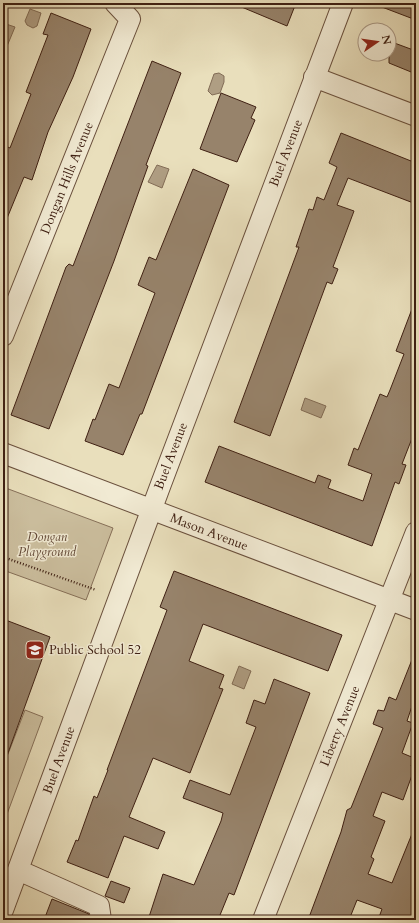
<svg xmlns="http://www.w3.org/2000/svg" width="419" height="923" viewBox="0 0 419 923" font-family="Cardo,serif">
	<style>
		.green { fill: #ccbf9f; stroke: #867059 }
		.water { fill: #af9e83; stroke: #826c56 }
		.building { fill: #97836b; stroke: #3f2013 }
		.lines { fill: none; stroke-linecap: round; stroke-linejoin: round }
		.minor-casing { stroke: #6a503d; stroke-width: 22 }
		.path { stroke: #3f2013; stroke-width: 2.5; stroke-dasharray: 1 2; stroke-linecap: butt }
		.minor { stroke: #f1ead3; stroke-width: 20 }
		.labels { text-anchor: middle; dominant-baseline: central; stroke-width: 3; stroke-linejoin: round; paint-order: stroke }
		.street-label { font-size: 13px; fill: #3f2013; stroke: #f1ead3 }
		.park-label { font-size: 13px; font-style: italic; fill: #624836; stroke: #f1ead3 }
		.poi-label { font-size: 13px; fill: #3f2013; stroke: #f1ead3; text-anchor: start }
	</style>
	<rect width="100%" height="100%" fill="#e9dfbc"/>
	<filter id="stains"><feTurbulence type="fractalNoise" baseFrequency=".005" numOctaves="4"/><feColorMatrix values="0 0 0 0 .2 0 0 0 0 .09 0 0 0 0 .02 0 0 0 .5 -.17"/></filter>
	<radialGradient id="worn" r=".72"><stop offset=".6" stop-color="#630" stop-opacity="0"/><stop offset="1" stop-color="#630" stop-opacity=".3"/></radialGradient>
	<path class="green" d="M3,487L113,528L86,600L3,570Z
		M25,710L43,717L3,825V767Z"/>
	<path class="water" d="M30,9L41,13L37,26L33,28L27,25L25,21Z
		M3,23L15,27L5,51L3,50Z
		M219,73L224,76V82L220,93L212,95L208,91L214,74Z
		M157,165L169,169L162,188L148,182Z
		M305,398L326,406L321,418L301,410Z
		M239,666L251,671L244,689L232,684Z"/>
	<path class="building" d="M232,3H296L287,26Z
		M375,3H416V20L374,4Z
		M51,13L91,29L73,77L48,132L32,180L24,177L3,228V145L10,148L31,94L26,92L48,35L43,34Z
		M389,41L416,51V74L389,63Z
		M152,61L181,73L146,165L148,166L114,261L49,429L11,415L66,267L69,264L73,266Z
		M221,93L256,107L251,118L255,120L237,162L200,149Z
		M341,133L416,163V204L348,178L337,205L354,211L333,267L338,269L332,284L327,282L270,436L234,422L299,247H296L309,209L313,210L317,197L324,200L337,167L329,163Z
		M193,169L229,185L142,414H140L123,455L85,441L93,419L95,420L109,384L119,388L155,293L138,285L149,257L156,260Z
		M415,301L416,428L402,464L406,465L399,484L395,482L372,546L205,482L219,446L315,483L318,475L331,480L328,488L363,501L372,474L348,465L354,448L358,450L380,394L387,397L390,390L404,354L396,351Z
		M174,571L342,635L328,671L203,624L189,661L224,675L219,688L223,689L190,773L153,758L129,817L165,832L158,849L124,836L108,878L67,862L76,840L78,841L94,796L97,798L108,770H107L167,610L160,607Z
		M3,619L50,637L4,764H3Z
		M415,652L416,694L407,721L413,723L402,753L414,758L411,766L415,767L403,800L382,792L373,816L385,821L371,857L374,859L368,874L392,883L416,824V920H378L382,909L357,900L349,920H308L341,832L347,810L351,808L383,728L373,724L378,710L384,711L389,697L396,700Z
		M274,679L310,693L234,895L229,893L218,920H148L163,874L194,885L221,821L223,813L183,798L190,780L230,795L256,727L246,723L254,700L265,704Z
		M111,881L130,888L124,903L105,896Z
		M52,899L89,914V920H44Z"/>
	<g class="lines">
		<defs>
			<path id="minor" d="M314,77L416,116
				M3,336L130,19L115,3
				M3,453L416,610
				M18,870L99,906L101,920
				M3,910L161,484L343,3
				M263,920L416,532"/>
		</defs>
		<use href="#minor" class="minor-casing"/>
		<path class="path" d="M3,527L6,528L3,537
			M3,557L96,590"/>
		<use href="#minor" class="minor"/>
	</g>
	<defs>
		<symbol id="school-square" viewBox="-11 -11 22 22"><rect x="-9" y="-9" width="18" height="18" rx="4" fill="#8f2418" stroke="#f1ead3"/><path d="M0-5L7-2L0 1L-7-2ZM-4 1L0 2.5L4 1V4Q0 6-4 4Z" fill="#fff"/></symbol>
	</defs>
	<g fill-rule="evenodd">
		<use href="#school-square" x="24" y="639" width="22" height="22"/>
	</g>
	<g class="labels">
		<g class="street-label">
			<text transform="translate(286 153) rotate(-69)">Buel Avenue</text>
			<text transform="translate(67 178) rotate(-68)">Dongan Hills Avenue</text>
			<text transform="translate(171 456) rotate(-69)">Buel Avenue</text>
			<text transform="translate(209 532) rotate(21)">Mason Avenue</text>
			<text transform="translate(340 726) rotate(-68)">Liberty Avenue</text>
			<text transform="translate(59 760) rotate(-70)">Buel Avenue</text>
		</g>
		<g class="park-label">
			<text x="47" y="537">Dongan<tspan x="47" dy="15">Playground</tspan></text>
		</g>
		<g class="poi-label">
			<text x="49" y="650">Public School 52</text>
		</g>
	</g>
	<rect width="419" height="923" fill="none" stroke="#e9dfbc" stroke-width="16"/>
	<rect x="4" y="4" width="411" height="915" fill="none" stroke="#3f2013" stroke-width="2"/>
	<rect x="8" y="8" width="403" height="907" fill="none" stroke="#3f2013"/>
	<g transform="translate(377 42) rotate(77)"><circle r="19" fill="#f1ead3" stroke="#aa9986"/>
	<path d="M0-3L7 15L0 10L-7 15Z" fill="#8f2418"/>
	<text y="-6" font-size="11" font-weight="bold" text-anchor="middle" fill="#3f2013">N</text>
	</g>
	<rect width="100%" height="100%" filter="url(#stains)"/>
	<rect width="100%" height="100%" fill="url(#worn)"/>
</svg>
